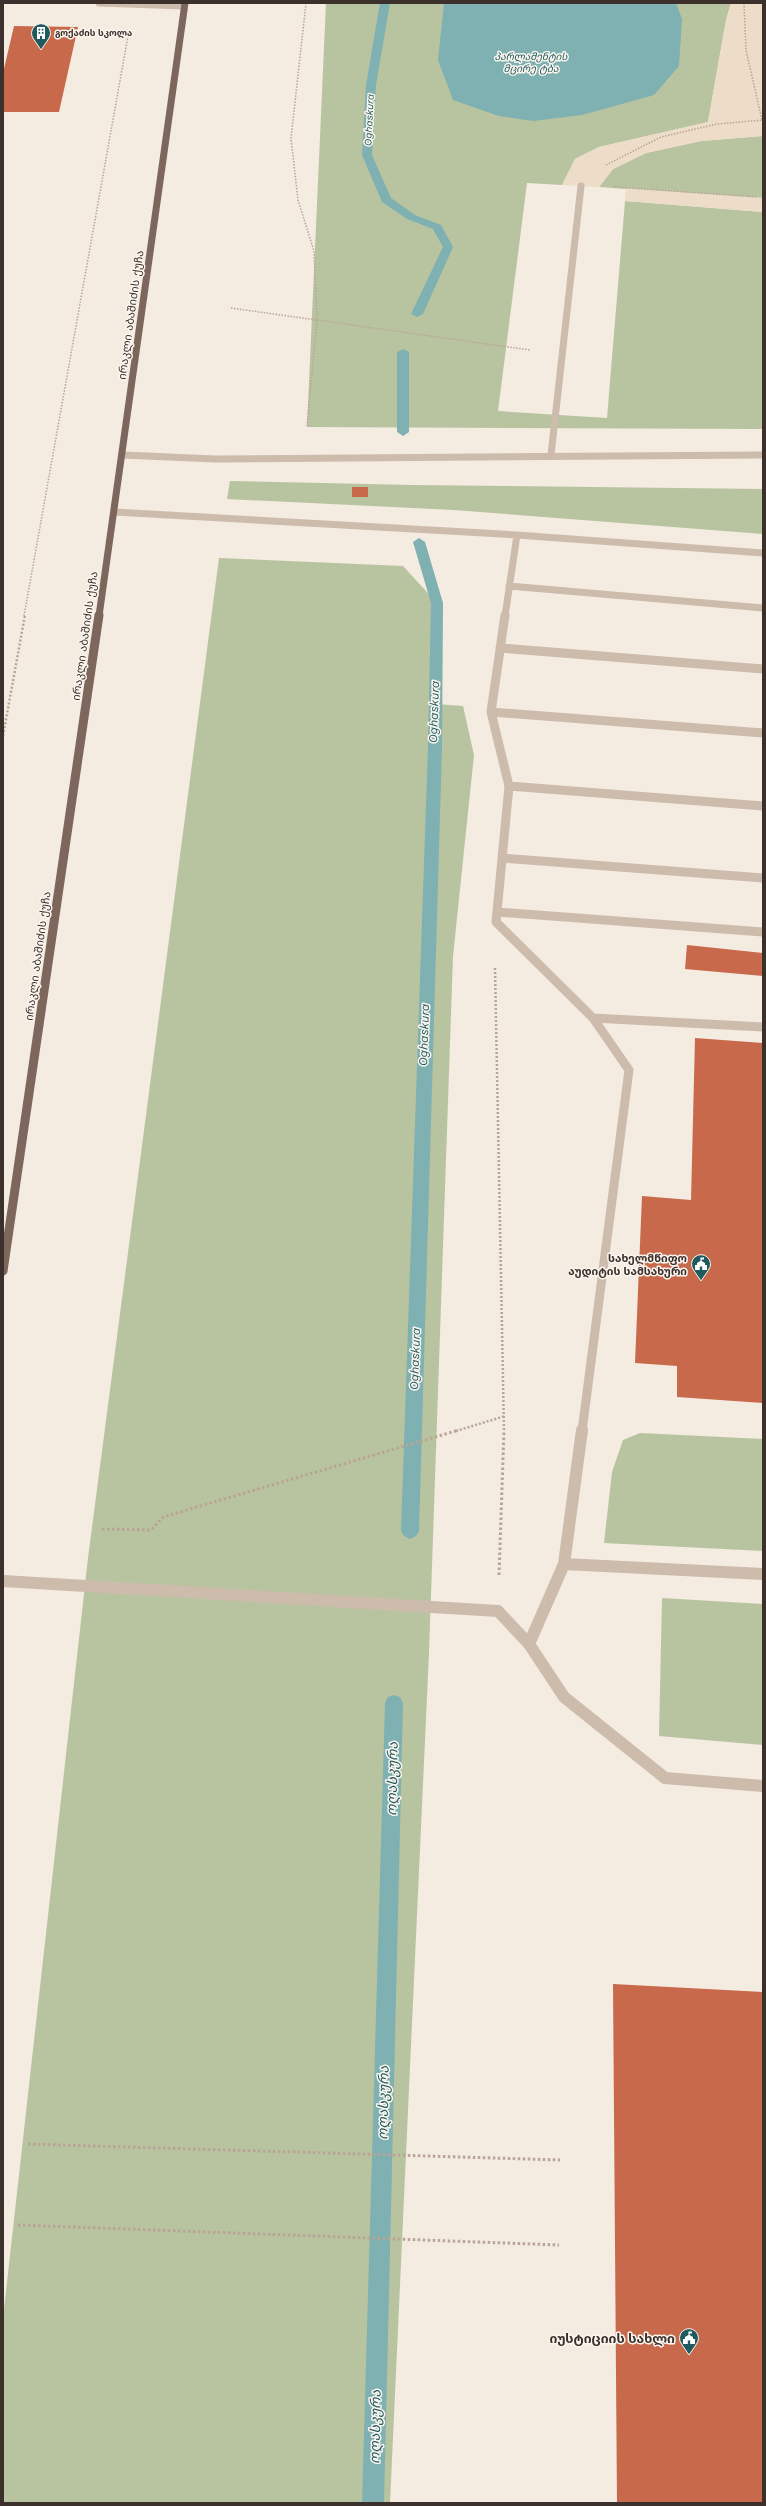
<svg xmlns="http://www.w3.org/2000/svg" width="766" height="2506" viewBox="0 0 766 2506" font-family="'Work Sans','Noto Sans Georgian',sans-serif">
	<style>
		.green { fill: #b8c4a0 }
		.plaza { fill: #ecdcc8 }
		.water { fill: #7fb0b2 }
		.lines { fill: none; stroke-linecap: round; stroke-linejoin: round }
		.stream { fill: #7fb0b2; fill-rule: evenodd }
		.building { fill: #c8694b }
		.path-far2 { stroke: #b9a596; stroke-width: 1.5; stroke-dasharray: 1.5 1.5; stroke-linecap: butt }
		.path-far1 { stroke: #b9a596; stroke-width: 2.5; stroke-dasharray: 2 2; stroke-linecap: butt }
		.path { stroke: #b9a596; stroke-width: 3; stroke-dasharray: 2.5 2.5; stroke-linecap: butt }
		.minor-far2 { stroke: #cdbbac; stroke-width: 7 }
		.minor-far1 { stroke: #cdbbac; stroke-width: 9 }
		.minor { stroke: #cdbbac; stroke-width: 12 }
		.major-far1 { stroke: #7d675c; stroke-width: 7 }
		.major { stroke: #7d675c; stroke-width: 9 }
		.labels { text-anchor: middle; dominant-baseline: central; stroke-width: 3; stroke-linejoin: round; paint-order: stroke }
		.far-poi-label { font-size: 9px; font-weight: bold; fill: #3b302b; stroke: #fbf5ee; text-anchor: start }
		.far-water-label { font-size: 10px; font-style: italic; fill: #1f5a5e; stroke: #fbf5ee }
		.street-label { font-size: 11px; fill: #3b302b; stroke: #fbf5ee }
		.poi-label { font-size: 11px; font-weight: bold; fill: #3b302b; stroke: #fbf5ee; text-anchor: end }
		.water-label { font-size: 12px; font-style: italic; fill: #1f5a5e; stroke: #fbf5ee }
		.near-poi-label { font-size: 13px; font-weight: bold; fill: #3b302b; stroke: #fbf5ee; text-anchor: end }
		.near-water-label { font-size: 14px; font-style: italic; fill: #1f5a5e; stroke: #fbf5ee }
	</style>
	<rect width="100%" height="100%" fill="#f4ebe1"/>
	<path class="green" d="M326,3H731L726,20L708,122L599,147L575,159L562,185L527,183L498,411L607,418L625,201L763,212V429L307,427Z
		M763,136V198L599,187L613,169L646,153L701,141Z
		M230,481L412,485L763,489V534L454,510L227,499Z
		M219,558L403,566L437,603L436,704L463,706L474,755L453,956L429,1653L390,2503H3V2318L88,1558Z
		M640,1433L763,1439V1551L604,1543L612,1472L623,1440Z
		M662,1598L763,1604V1745L659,1736Z"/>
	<path class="plaza" d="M731,3H762L763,136L701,141L646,153L613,169L599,187L562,185L575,159L599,147L708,122L726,20Z
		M626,188L763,198V212L625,201Z"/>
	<path class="water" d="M444,3H676L682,19L679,66L654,95L582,115L533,121L499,116L453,100L438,60Z"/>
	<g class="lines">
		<path class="stream" d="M380,3H390L376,85L372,155L391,198L415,215L441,225L453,247L423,314L417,317L411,314L443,247L433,229L407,219L382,202L362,155L366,85Z
			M403,349L409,352V432L403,436L397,432V352Z
			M419,538L425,542L443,603L442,747L419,1531L416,1536L410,1539L404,1536L401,1531L428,747L431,603L413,542Z
			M394,1695L400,1697L403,1703L384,2503H362L385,1703L388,1697Z"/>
	</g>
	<path class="building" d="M14,26L78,27L59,112H3V73Z
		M352,487H368V497H352Z
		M687,945L763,953V976L685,969Z
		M695,1038L763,1043V1403L677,1397V1366L635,1363L642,1196L691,1200Z
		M613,1984L763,1992V2503H617Z"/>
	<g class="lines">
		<path class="path-far2" d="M306,3L291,138L298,200L314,251L317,320L307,426
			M744,3L746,50L762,120
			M606,165L661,137L717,124L763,120
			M614,187L757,197
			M231,308L530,350
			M24,616L128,36"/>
		<path class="path-far1" d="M3,736L25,615
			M495,968L504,1431
			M456,1431L505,1416"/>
		<path class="path" d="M102,1529L151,1530L163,1517L459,1430
			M499,1575L504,1430
			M28,2144L560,2160
			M18,2225L559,2245"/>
		<path class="minor-far2" d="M99,3L184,6
			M123,455L215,459L763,455
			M551,455L581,186
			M115,512L517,535L763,553
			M509,586L763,608
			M505,616L517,535"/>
		<path class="minor-far1" d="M505,615L491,712L509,786L496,922L593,1018L629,1070L582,1431
			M500,648L763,669
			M491,712L763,733
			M509,786L763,806
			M502,858L763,878
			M497,912L763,932
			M593,1018L763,1027"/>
		<path class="minor" d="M582,1430L564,1564L529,1644L564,1697L665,1778L763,1786
			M564,1564L763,1574
			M3,1581L498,1611L529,1644"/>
		<path class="major-far1" d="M99,616L185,3"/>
		<path class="major" d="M3,1271L99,615"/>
	</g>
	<defs>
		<symbol id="building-pin" viewBox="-11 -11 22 30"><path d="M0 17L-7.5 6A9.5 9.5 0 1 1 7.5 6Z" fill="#1f5a5e" stroke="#fbf5ee"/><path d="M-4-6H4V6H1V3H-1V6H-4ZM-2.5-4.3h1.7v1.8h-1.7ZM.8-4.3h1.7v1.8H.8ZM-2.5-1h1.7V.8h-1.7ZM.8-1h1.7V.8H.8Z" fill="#fff"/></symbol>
		<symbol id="civic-pin" viewBox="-11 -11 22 30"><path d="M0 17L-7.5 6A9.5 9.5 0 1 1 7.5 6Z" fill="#1f5a5e" stroke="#fbf5ee"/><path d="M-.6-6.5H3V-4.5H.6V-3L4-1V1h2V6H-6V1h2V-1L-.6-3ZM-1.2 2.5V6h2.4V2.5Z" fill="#fff"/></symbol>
	</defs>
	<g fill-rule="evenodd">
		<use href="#building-pin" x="30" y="22" width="22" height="30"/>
		<use href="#civic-pin" x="690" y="1253" width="22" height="30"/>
		<use href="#civic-pin" x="678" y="2327" width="22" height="30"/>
	</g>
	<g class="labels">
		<g class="far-poi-label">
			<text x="55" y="33">გოქაძის სკოლა</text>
		</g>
		<g class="far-water-label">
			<text x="531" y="56">პარლამენტის<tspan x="531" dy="12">მცირე ტბა</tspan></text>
			<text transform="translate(369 120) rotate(-87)">Oghaskura</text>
		</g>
		<g class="street-label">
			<text transform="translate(131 315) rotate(-82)">ირაკლი აბაშიძის ქუჩა</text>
			<text transform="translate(85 636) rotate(-82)">ირაკლი აბაშიძის ქუჩა</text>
			<text transform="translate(38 956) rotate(-82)">ირაკლი აბაშიძის ქუჩა</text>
		</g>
		<g class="poi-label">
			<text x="687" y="1258">სახელმწიფო<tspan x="687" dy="13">აუდიტის სამსახური</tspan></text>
		</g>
		<g class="water-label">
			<text transform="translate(434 712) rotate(-88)">Oghaskura</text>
			<text transform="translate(424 1035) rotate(-88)">Oghaskura</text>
			<text transform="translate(415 1359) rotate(-88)">Oghaskura</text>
		</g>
		<g class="near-poi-label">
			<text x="675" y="2338">იუსტიციის სახლი</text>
		</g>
		<g class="near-water-label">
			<text transform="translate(392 1779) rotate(-89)">ოღასკურა</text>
			<text transform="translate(383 2103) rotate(-89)">ოღასკურა</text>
			<text transform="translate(375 2427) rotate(-89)">ოღასკურა</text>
		</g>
	</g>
	<rect width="766" height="2506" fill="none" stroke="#3b302b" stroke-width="8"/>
</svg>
